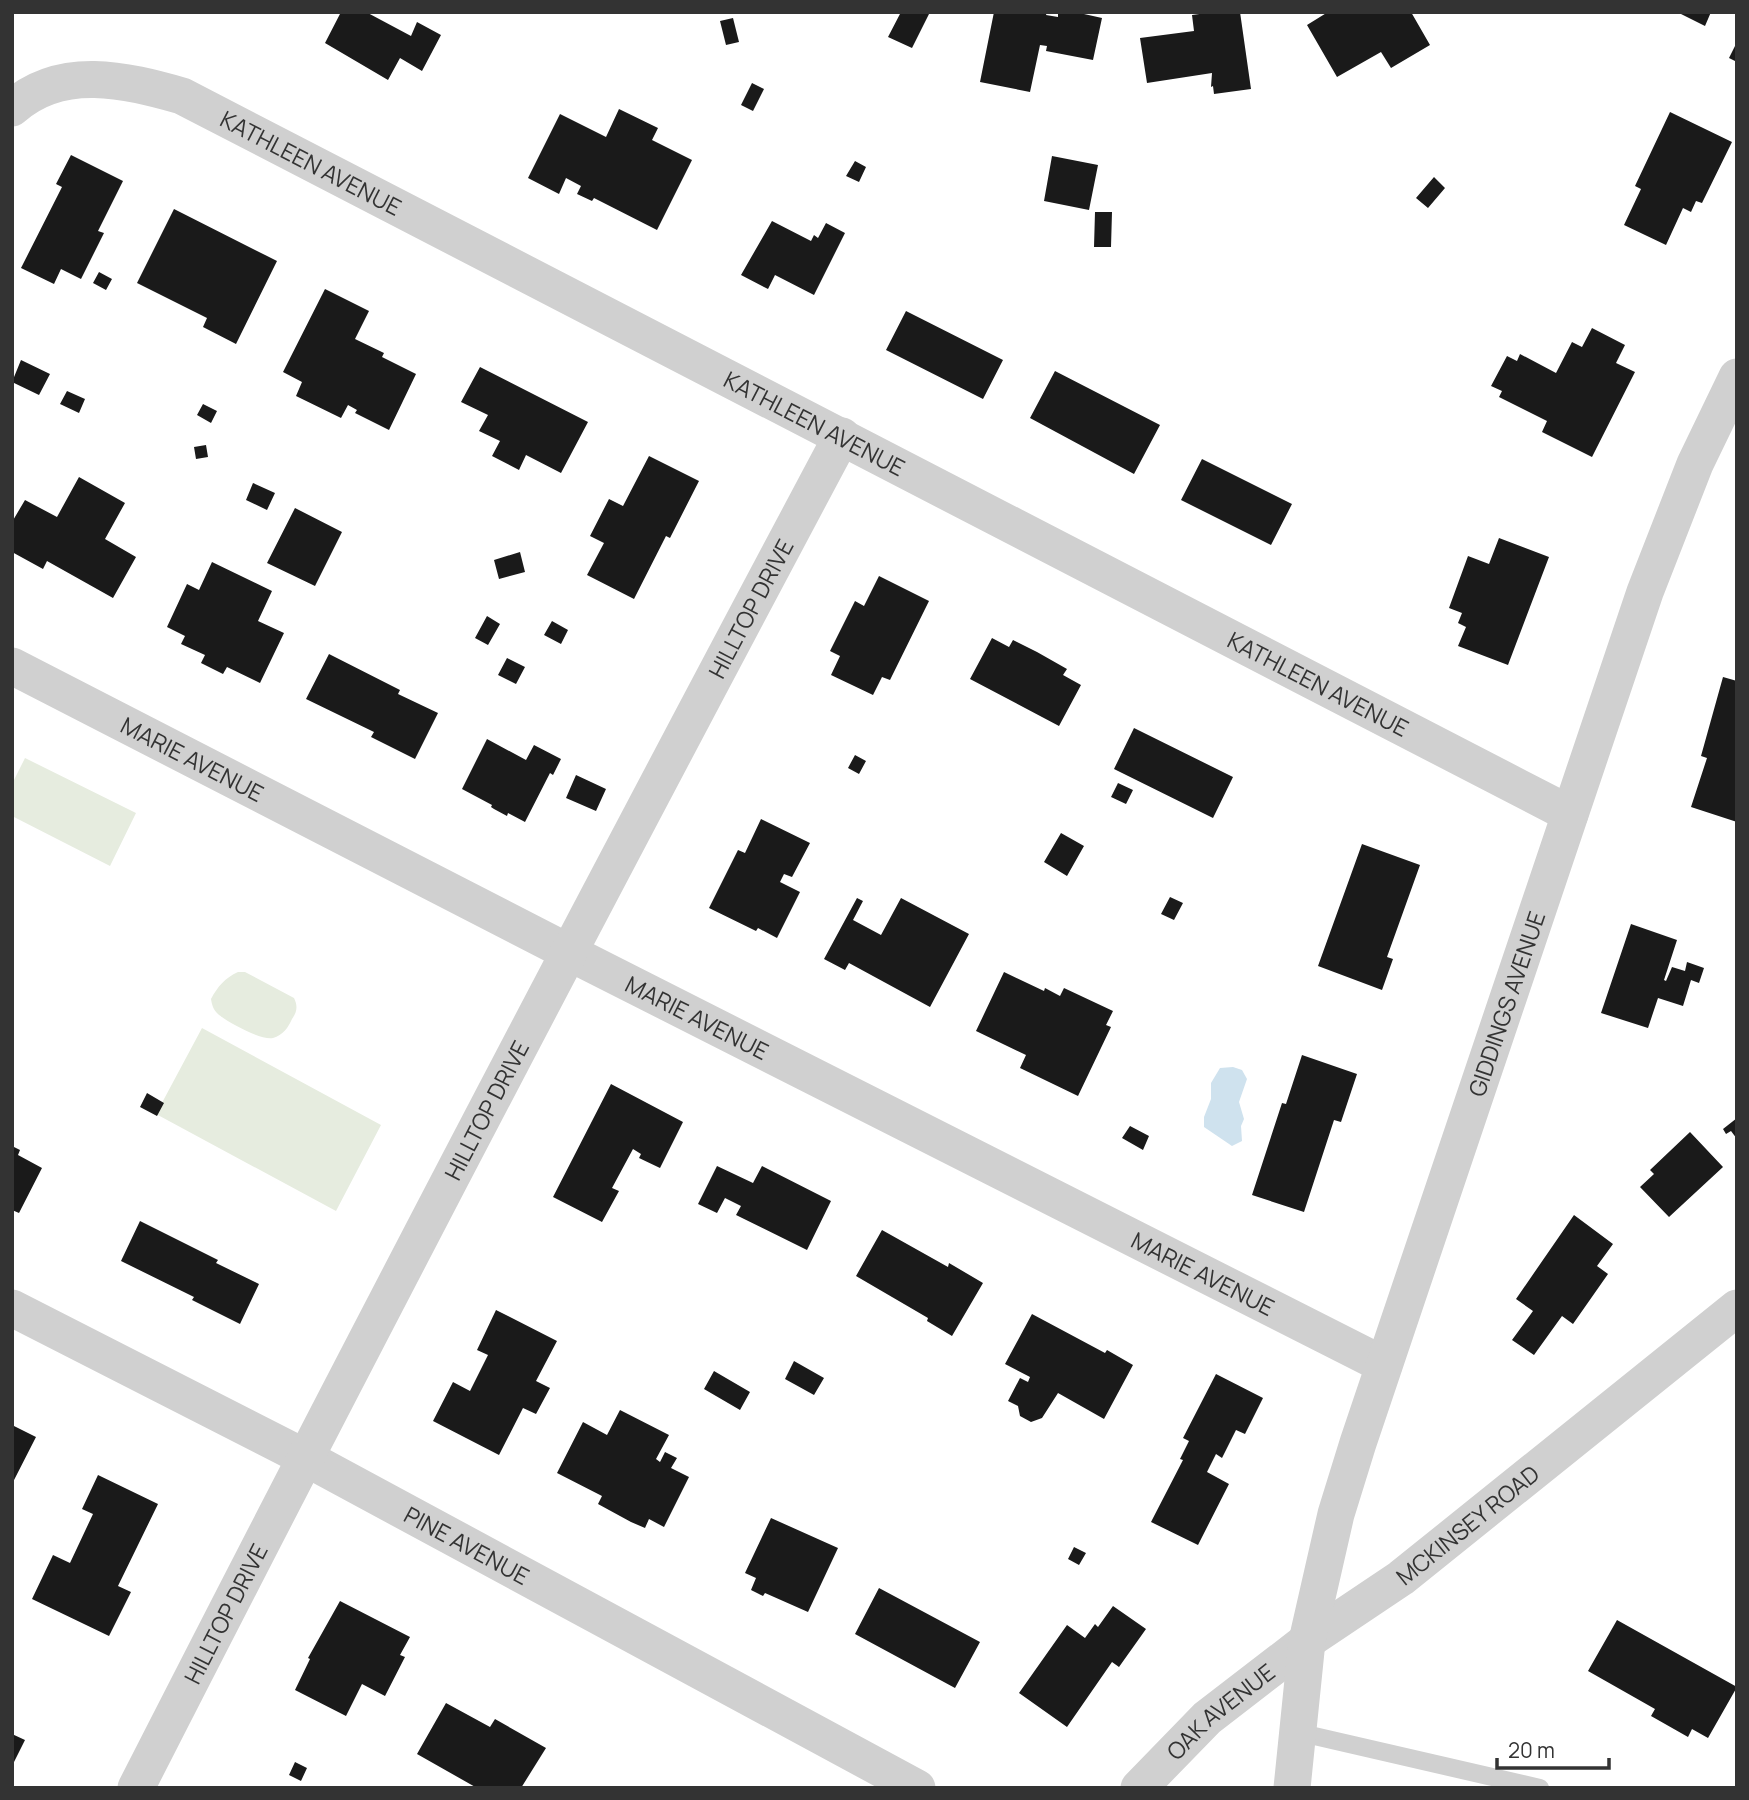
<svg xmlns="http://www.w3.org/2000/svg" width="1749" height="1800" viewBox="0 0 1749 1800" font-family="Manrope,sans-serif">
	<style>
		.green { fill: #e6ecdf }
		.water { fill: #cfe2ee }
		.building { fill: #1a1a1a }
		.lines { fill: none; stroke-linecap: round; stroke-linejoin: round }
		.service { stroke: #d0d0d0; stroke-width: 18 }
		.minor { stroke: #d0d0d0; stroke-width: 37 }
		.labels { text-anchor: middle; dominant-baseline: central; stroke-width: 7; stroke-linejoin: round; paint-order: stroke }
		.street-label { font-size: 23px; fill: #333; stroke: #fff }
	</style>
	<rect width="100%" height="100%" fill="#fff"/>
	<path class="green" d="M25,758L136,813L110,866L12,816V784Z
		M238,972H245L294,998C298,1006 297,1012 292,1019C288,1028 283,1035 273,1038C262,1041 227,1022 218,1014C213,1009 212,1005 211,999C218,986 225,978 238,972Z
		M202,1028L381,1125L336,1211L156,1114Z"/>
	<path class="water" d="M1233,1067L1242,1070L1247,1079L1239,1102L1244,1119L1241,1126L1242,1141L1232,1146L1204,1127V1117L1211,1099V1083L1220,1068Z"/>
	<path class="building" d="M341,12H366L411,36L417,22L441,35L422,71L400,58L388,80L325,43Z
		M901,12H930L912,48L888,37Z
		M994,12H1047L1046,15L1058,17V12H1075L1102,18L1093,60L1046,51L1047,46L1040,45L1030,92L980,82Z
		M1214,12H1240L1251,89L1214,94L1213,86L1211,87L1212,73L1147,83L1140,38L1194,31L1192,15Z
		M1328,12H1411L1430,45L1391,68L1381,52L1337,77L1307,25Z
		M1677,12H1711L1705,26Z
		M733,18L739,42L726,45L720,21Z
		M1737,42V62L1729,58Z
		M752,83L764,89L753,111L741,105Z
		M619,109L658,128L652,140L692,160L657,230L594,198L592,201L577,194L581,186L566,178L559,194L528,178L560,114L606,137Z
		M1670,112L1732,142L1702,203L1696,201L1691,212L1683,208L1666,245L1624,225L1641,189L1635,186Z
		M71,155L123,181L98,231L104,233L81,279L61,269L54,284L21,268L62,187L56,184Z
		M1052,156L1098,165L1089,210L1044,201Z
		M855,161L866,167L859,182L846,176Z
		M1434,177L1445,188L1428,208L1416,198Z
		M174,209L277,261L236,344L203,327L207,318L137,283Z
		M1095,212H1112L1111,247H1094Z
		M772,221L811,241L814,235L818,238L826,223L845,233L814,295L775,275L768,289L741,275Z
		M99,272L112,279L106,290L93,283Z
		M325,289L369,311L355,339L384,353L382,357L416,374L389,430L355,413L357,410L348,405L341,418L296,396L302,382L283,372Z
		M906,311L1003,360L983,399L886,350Z
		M1592,328L1625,345L1616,363L1635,372L1592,457L1542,432L1547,421L1499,397L1502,391L1491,386L1507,356L1517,361L1520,354L1556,373L1572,342L1582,347Z
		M21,360L50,374L39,395L12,382Z
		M480,367L588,422L561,473L526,455L519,470L492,456L500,441L479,431L488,415L461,402Z
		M1055,371L1160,425L1134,474L1030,418Z
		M67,391L85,399L79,413L60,404Z
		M203,404L217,411L211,423L197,415Z
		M206,445L208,457L196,459L194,447Z
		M649,456L699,481L670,538L666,536L634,599L587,575L604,543L590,536L609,499L623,506Z
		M1202,459L1292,504L1271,545L1181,500Z
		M79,477L125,503L105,539L136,557L113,598L47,561L43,569L12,552V522L25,500L57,517Z
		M253,483L275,493L267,510L246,500Z
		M295,508L342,532L315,586L267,563Z
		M1499,538L1549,557L1508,665L1458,646L1466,627L1458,623L1462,613L1449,608L1468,556L1489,564Z
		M520,552L525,572L499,579L494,560Z
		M212,562L272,591L258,621L284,633L260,683L227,667L223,674L201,663L205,655L181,644L185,636L167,627L187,584L199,590Z
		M879,576L929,601L890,680L882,677L873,695L831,675L840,656L830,651L855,601L864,606Z
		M487,616L500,624L488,645L475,638Z
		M552,621L568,630L561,644L544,635Z
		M992,638L1009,647L1013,640L1037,652L1067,669L1063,675L1081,685L1059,726L970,679Z
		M329,654L400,690L398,694L438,713L415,759L371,737L374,732L306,699Z
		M507,658L525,667L516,684L498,675Z
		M1723,677L1737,681V822L1691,807L1707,758L1701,756Z
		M1134,728L1233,777L1213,818L1114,769Z
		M487,739L526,760L534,745L561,759L553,775L550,773L525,822L508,813L507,816L494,809L491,807L492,805L462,789Z
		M855,755L866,761L859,774L848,768Z
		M576,775L606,789L596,811L566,798Z
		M1118,783L1133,790L1126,804L1111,797Z
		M761,819L810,843L792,877L784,874L780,882L800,892L777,938L758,928L756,931L709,908L738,850L745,853Z
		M1061,833L1084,846L1067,876L1044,862Z
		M1362,844L1420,865L1387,957L1393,959L1382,990L1318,966Z
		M1170,897L1183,903L1174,920L1161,914Z
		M857,898L863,901L853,920L881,935L901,898L969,934L930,1007L849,963L845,970L824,959Z
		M1631,924L1677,940L1664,980L1666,981L1672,967L1685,971L1687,962L1704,968L1699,983L1691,980L1683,1006L1658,998L1648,1028L1601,1013Z
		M1004,972L1044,991L1045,988L1060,996L1064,988L1113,1011L1106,1025L1111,1027L1078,1096L1020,1068L1026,1055L976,1031Z
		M1302,1055L1357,1074L1341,1122L1334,1120L1304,1212L1252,1195L1282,1103L1286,1104Z
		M611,1084L683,1122L660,1168L639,1158L641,1154L633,1149L612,1188L619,1191L602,1222L553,1197Z
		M147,1093L164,1103L157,1116L140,1107Z
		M1737,1118V1139L1731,1131L1726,1134L1723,1129Z
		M1130,1126L1149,1136L1143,1150L1122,1138Z
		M1690,1132L1723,1167L1669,1217L1640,1187L1654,1174L1650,1170Z
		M12,1146L20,1150L18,1155L42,1168L19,1213L12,1210Z
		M717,1166L753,1183L762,1166L831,1201L807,1250L736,1215L741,1206L725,1198L717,1213L698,1204Z
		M1574,1215L1613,1244L1597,1266L1608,1274L1573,1324L1562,1316L1534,1355L1512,1340L1533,1311L1516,1299Z
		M140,1221L218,1260L216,1263L259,1284L240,1324L192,1300L194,1297L121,1261Z
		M882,1230L948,1267L949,1263L983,1283L952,1336L927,1321L928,1318L856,1276Z
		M496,1310L557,1341L536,1381L550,1388L536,1414L523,1408L499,1455L433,1421L453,1382L470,1391L488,1355L477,1350Z
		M1032,1314L1105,1353L1107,1350L1133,1365L1104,1419L1058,1393L1042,1418L1031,1422L1020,1416L1018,1406L1008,1401L1020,1378L1028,1382L1030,1377L1005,1364Z
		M794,1361L824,1378L814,1395L785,1379Z
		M714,1371L750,1392L740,1410L704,1389Z
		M1216,1374L1263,1398L1245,1434L1236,1430L1222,1458L1216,1454L1207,1472L1229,1484L1198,1545L1151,1522L1183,1460L1180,1459L1189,1441L1183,1438Z
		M620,1410L669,1435L656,1459L660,1462L665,1452L677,1458L671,1468L689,1477L664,1527L649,1519L645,1528L631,1522L598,1504L602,1496L557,1473L583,1422L607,1435Z
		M12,1425L36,1437L12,1484Z
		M98,1475L158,1504L118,1586L131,1592L109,1636L32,1599L53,1555L70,1563L93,1514L82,1509Z
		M771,1518L838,1548L808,1612L765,1593L763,1596L751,1590L756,1578L745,1573Z
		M1074,1547L1086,1553L1079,1565L1068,1559Z
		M879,1588L980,1642L955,1688L855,1634Z
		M340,1601L410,1637L400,1655L405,1657L385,1696L362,1684L346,1716L295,1690L310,1659L308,1658Z
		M1113,1606L1146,1629L1119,1667L1112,1662L1067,1727L1019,1693L1067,1625L1085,1638L1095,1624L1098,1627Z
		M1617,1620L1737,1687L1708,1738L1692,1729L1688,1737L1651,1716L1655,1709L1588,1671Z
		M446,1703L490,1727L495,1719L546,1748L521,1788H477L417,1754Z
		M12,1734L25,1740L12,1766Z
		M295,1762L307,1768L301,1781L289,1775Z"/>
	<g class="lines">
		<path class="service" d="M1297,1732L1540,1788"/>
		<g class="minor">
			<path id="s1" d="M12,108C61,64 126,80 182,96L1570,814"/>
			<path id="s2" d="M12,666L568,952L1384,1365"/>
			<path id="s3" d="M12,1308L304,1457L917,1788"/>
			<path id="s4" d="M136,1788C367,1335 603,885 842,436"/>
			<path id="s5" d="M1139,1788L1207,1718L1307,1641L1401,1578L1737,1308"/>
			<path id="s6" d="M1292,1788L1307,1641L1336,1514L1358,1443L1645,592L1695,464L1737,377"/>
		</g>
	</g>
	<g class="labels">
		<g class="street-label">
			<text stroke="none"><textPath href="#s1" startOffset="324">KATHLEEN AVENUE</textPath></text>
			<text stroke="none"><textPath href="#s1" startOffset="891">KATHLEEN AVENUE</textPath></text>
			<text stroke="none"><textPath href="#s4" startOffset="1330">HILLTOP DRIVE</textPath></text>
			<text stroke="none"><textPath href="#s1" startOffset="1458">KATHLEEN AVENUE</textPath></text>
			<text stroke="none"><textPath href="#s2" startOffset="203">MARIE AVENUE</textPath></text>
			<text stroke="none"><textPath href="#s6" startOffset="816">GIDDINGS AVENUE</textPath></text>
			<text stroke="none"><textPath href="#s2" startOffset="770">MARIE AVENUE</textPath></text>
			<text stroke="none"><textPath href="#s4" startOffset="763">HILLTOP DRIVE</textPath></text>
			<text stroke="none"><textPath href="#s2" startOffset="1337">MARIE AVENUE</textPath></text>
			<text stroke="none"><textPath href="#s5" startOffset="422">MCKINSEY ROAD</textPath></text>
			<text stroke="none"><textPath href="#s3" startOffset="513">PINE AVENUE</textPath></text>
			<text stroke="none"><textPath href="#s4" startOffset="196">HILLTOP DRIVE</textPath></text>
			<text stroke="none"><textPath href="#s5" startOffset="112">OAK AVENUE</textPath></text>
		</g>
	</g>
	<rect width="1749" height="1800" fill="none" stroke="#333333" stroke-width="28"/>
	<path d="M1497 1758v10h112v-10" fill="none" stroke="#333333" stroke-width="3.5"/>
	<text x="1508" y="1758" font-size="21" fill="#333333" stroke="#ffffff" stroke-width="5" paint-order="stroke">20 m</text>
</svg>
